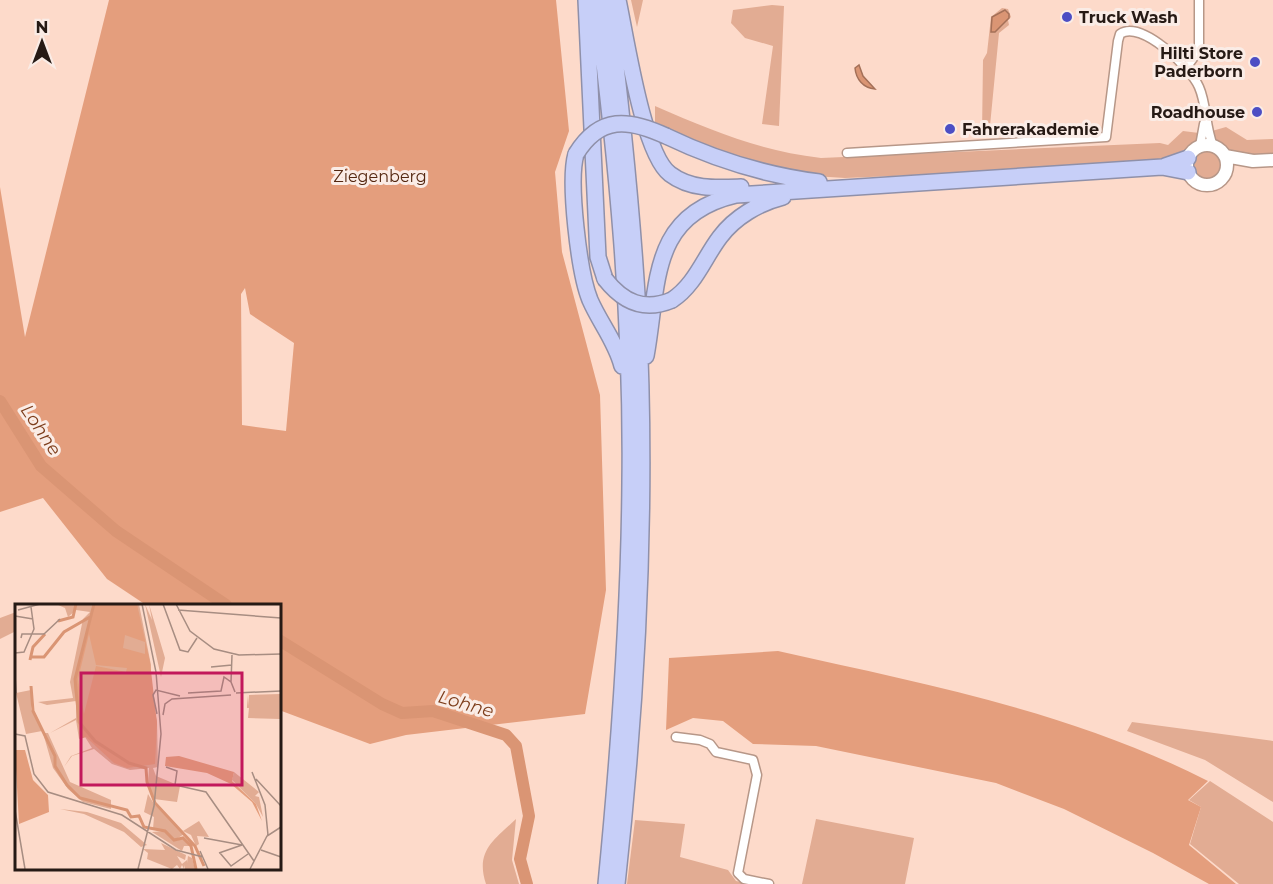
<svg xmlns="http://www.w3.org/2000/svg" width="1273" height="884" viewBox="0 0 1273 884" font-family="Montserrat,sans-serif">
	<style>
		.green { fill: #e2ac93 }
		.forest { fill: #e49e7d; fill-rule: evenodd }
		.water { fill: #da9574; stroke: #a47058; stroke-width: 1.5 }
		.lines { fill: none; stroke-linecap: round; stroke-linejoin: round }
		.river { stroke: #da9574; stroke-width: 12 }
		.street-casing { stroke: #b79788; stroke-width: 11 }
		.secondary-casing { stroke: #b79788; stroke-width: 15 }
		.highway-casing { stroke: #8f90a9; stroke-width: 18 }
		.street { stroke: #fff; stroke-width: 8 }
		.secondary { stroke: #fff; stroke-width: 12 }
		.highway { stroke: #c7cff8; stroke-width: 15 }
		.highway-bridge-casing { stroke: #8f90a9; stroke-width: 18; stroke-linecap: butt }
		.highway-bridge { stroke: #c7cff8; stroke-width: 15 }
		.poi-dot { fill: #4c4ec4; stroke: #faece6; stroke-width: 2 }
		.labels { text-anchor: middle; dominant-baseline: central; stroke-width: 6; stroke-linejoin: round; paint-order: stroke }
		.poi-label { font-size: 16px; font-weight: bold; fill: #261a15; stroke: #faece6; text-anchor: start }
		.park-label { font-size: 16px; fill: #542710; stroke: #faece6 }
		.water-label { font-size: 18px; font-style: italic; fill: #7e3e1c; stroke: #faece6 }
		.inset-river { fill: none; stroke: #da9574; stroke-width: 3 }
		.inset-road { fill: none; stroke: #a78d82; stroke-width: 1.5 }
		.view { fill: #c2185b; fill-opacity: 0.15; stroke: #c2185b; stroke-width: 3 }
		.inset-edge { fill: none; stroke: #261a15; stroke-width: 3 }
	</style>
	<rect width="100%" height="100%" fill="#fddaca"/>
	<path class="green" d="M631,0H643L637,27Z
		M772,5L784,6L779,126L762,124L773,46L745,38L731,23L733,10Z
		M1002,8L1008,9L1011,17L1008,20L1009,25L999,33L989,136L982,134L983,60L987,53L991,17Z
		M655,106C713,131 757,150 821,158L1160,143L1168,145L1183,131L1199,133L1197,140L1176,159L987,172L845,178L797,175L759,168L655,124Z
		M1226,127L1247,140L1273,139V155C1250,156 1221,157 1212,131Z
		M1191 165a16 16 0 1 1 32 0a16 16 0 1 1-32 0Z
		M16,612V631L0,639V618Z
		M1132,722L1273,741V802L1205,760L1127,731Z
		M1210,781L1273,822V884H1239L1190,844L1201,807L1189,800Z
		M516,819L512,860L519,884H486C475,851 494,840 516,819Z
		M816,819L914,838L905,884H802Z
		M635,820L685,824L680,857L728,870L736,881L750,884H627Z"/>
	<path class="forest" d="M109,0H556L569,131L555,172L562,252L600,395L606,590L585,714L406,735L370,744L279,710V605H146L107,579L43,498L0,512V187L25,337ZM245,288L250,314L294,343L286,431L242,425L241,294Z
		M778,651C925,684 1073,712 1208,781L1188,800L1201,807L1189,845L1236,884H1209L1153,853L1064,809L996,783L816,746L753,744L723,721L693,718L666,730L669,658Z"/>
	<path class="water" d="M1005,10L1009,14V18L995,32H991L992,17Z
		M859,65L863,76L875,89C863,88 856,79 855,68Z"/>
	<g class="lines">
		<path class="river" d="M0,401L41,466L116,531L226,605
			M279,640L382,704L402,713L433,711L506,735L516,746L529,816L520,859L527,884"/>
		<defs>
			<path id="street" d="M1186,68L1199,50V0
				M1200,146L1204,124
				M847,153L1106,137L1118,41L1120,34C1141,19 1191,68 1199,87C1207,105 1205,126 1213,146
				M676,737L700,740L710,744L716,752L753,760L757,775L738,873L744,879L769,884"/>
			<path id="secondary" d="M1187 165a20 20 0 1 1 40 0a20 20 0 1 1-40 0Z
				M1225,156L1253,161L1273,160"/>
			<path id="highway" d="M586,0L598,257L605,279
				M596,0C617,160 632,321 630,482C629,617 619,750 606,884
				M608,0C621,103 632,206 638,311C648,502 638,694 617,884
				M618,0C626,37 643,154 670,174C691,190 717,188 741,187
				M666,136C716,160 764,175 819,182
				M576,154C568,181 579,273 590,300C600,323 616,342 622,366
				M1165,166L1188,158
				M672,300C695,285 704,258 720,237C735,217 759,203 783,197
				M646,356C659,285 649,215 736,195L1162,167L1188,172"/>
		</defs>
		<use href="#street" class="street-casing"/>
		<use href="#secondary" class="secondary-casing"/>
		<use href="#highway" class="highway-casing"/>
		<use href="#street" class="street"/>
		<use href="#secondary" class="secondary"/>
		<use href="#highway" class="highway"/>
		<defs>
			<path id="highway-bridge" d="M576,154C600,115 629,119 666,136
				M605,279C623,302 644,312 672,300"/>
		</defs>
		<use href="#highway-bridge" class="highway-bridge-casing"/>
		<use href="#highway-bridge" class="highway-bridge"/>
	</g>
	<g class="poi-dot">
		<circle cx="1067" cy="17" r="6"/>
		<circle cx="1255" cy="62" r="6"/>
		<circle cx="1257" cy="112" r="6"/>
		<circle cx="950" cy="129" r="6"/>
	</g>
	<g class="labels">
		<g class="poi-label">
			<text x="1079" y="17">Truck Wash</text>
			<text x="1243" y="53" text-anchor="end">Hilti Store<tspan x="1243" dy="18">Paderborn</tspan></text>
			<text x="1245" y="112" text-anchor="end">Roadhouse</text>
			<text x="962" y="129">Fahrerakademie</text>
		</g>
		<g class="park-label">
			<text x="380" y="176">Ziegenberg</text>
		</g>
		<g class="water-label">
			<text transform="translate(41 430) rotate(56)">Lohne</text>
			<text transform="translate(466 704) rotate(16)">Lohne</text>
		</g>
	</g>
	<g transform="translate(15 604)">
		<rect width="266" height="266" fill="#fddaca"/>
		<path d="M41,0H61V4L62,0H124L136,61L135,89L142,117L143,163L138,164L141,172L165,182L162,198L139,195L133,179L134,164L115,166L97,160L79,145L57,152L49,163L56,152L77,144L70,133L64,135L61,116L35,129L61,114V97L32,101L23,98L58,94L55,78L68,15L75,8L61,6L53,13L50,4ZM130,0L137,16L134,0L150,54L146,73ZM16,86V105L27,127L11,130L1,89ZM265,90V115L233,114L234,104H232V91L233,102L234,91ZM28,129H33L55,178L96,196V205L68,198L53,185L38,164ZM219,168L244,188L240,192L244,193L248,213L241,200L217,176ZM133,190L139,200L169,230L160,236L150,226L138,225L139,213L129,208ZM45,205L72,208L106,219L132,241L126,243L109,228L69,210ZM184,217L194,233L182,232L184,240L181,242L176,231L168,227ZM150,227L159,237L168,235L175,242H169L167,247L137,228ZM146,239L171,251L170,256L162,252L167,260L172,256V259L173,252L177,254L180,265H170L169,261V265L167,261L165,265L162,261L157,265L132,255L133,249L128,245L150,246Z" fill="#e2ac93"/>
		<path d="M80,0H122L135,58L142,119L140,160L112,164L99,159L71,133L65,135L59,81ZM74,30L81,61L112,64L111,68L81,62L69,110L63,75ZM110,31L130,38V50L108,44ZM0,146H10L18,176L33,191L34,208L4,220ZM164,152L219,168L217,177L241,200L247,217L237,198L216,180L192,169L150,162L151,153Z" fill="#e49e7d" fill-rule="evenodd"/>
		<path class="inset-river" d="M79,0L60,75L64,118L80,137L114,159L131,164L132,178L140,199L180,242L189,262M43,17L58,13L61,0M15,53H29L49,28L75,13M15,56L18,43L30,30M16,82L18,107L40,152V162L52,181L65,194L112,206L116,213L124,212L129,223L150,227L159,236L168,234L176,242L181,265"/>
		<path class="inset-road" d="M148,0L165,46L173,48L182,34M161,0L175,27L199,45L224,51L266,50M3,6L25,0M163,6L266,14M0,12L18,15M6,34L7,30H29L45,15M0,49L9,48L19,25L16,3M196,63L217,61M0,71L1,89M216,78L217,51M173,89L206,87L209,73L216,78L220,88M221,89L266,87M142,110L138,91L141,86L165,92M148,111L150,100L157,95L216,91M0,130L10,132L19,170L33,188L107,211L161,246L188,253M151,163L162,167L160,181L191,188L239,257M237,168L250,201L253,231M241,175L266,202M0,206L10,265M189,234L227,241M246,246L266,253M185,247L193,265M204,249L227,241M205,249L216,262L233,250M123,265L139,202L146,130L141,68L127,0M235,265L252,232L266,223"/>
		<path class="view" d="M66,69H227V181H66Z"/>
		<rect width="266" height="266" class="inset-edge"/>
	</g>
	<g transform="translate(42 42)" stroke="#faece6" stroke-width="4.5" paint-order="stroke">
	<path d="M0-4.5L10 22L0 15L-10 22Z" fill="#261a15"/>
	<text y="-9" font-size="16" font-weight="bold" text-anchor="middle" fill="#261a15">N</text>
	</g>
</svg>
